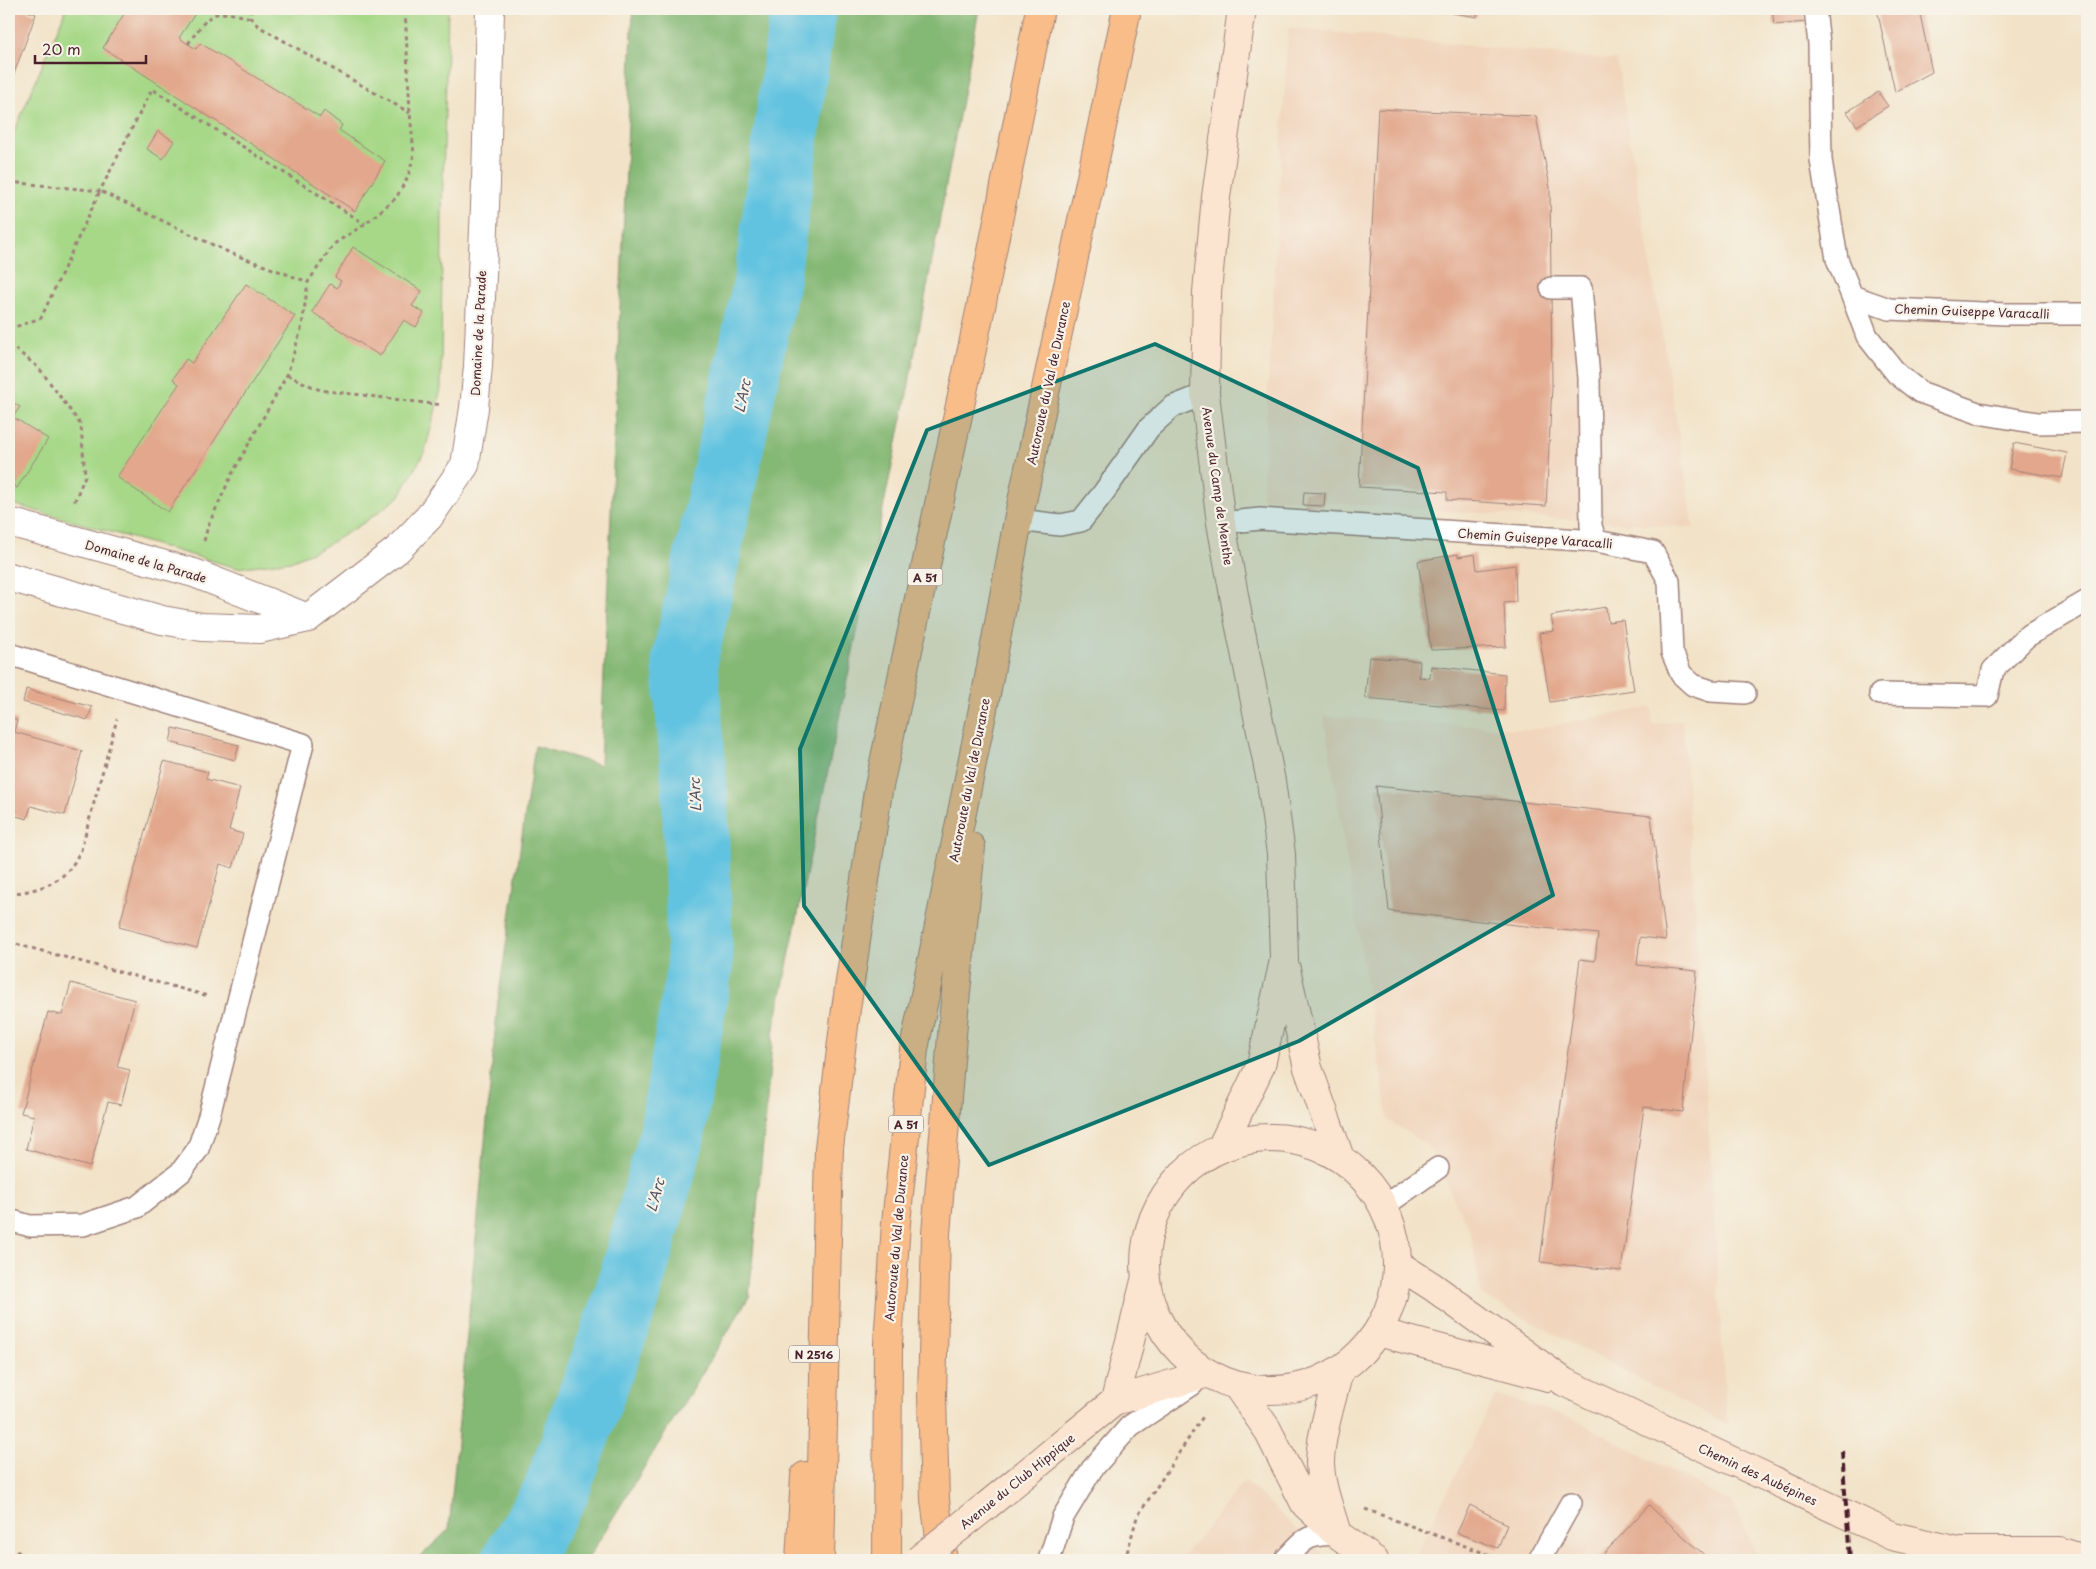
<svg xmlns="http://www.w3.org/2000/svg" width="2096" height="1569" viewBox="0 0 2096 1569" font-family="'Playpen Sans',sans-serif">
	<style>
		.built { fill: #f1d5bd }
		.green { fill: #a6d887; stroke: #787c59 }
		.forest { fill: #84b874; stroke: #676c50 }
		.lines { fill: none; stroke-linecap: round; stroke-linejoin: round }
		.river { stroke: #62c3e0; stroke-width: 66 }
		.building { fill: #e2a78c }
		.lane-casing { stroke: #9e817a; stroke-width: 24 }
		.street-casing { stroke: #9e817a; stroke-width: 30 }
		.secondary-casing { stroke: #9e817a; stroke-width: 30 }
		.highway-casing { stroke: #9e817a; stroke-width: 30 }
		.path { stroke: #9e817a; stroke-width: 3; stroke-dasharray: 4 4; stroke-linecap: butt }
		.lane { stroke: #fff; stroke-width: 21 }
		.street { stroke: #fff; stroke-width: 28 }
		.secondary { stroke: #fce5d0; stroke-width: 28 }
		.highway { stroke: #f8bd89; stroke-width: 28 }
		.rail { stroke: #4a1f2b; stroke-width: 4; stroke-dasharray: 8 4; stroke-linecap: butt }
		.secondary-bridge-casing { stroke: #9e817a; stroke-width: 30; stroke-linecap: butt }
		.secondary-bridge { stroke: #fce5d0; stroke-width: 28 }
		.marked { fill: #0f766e; fill-opacity: 0.2; stroke: #0f766e; stroke-width: 4; stroke-linejoin: round }
		.labels { text-anchor: middle; dominant-baseline: central; stroke-width: 4.5; stroke-linejoin: round; paint-order: stroke }
		.shield { fill: #f7f3e8; stroke: #7e5f64; stroke-width: 1 }
		.shield-label { font-size: 11px; font-weight: bold; fill: #4a1f2b }
		.street-label { font-size: 12px; fill: #4a1f2b; stroke: #f7f3e8 }
		.water-label { font-size: 14px; font-style: italic; fill: #515061; stroke: #f7f3e8 }
	</style>
	<rect width="100%" height="100%" fill="#f7f3e8"/>
	<filter id="ink" filterUnits="userSpaceOnUse"><feTurbulence type="fractalNoise" baseFrequency=".02" numOctaves="2"/><feDisplacementMap in="SourceGraphic" scale="10" xChannelSelector="R" yChannelSelector="G"/><feConvolveMatrix kernelMatrix="1 2 1 2 8 2 1 2 1" color-interpolation-filters="sRGB"/></filter>
	<filter id="wash" filterUnits="userSpaceOnUse"><feTurbulence type="fractalNoise" baseFrequency=".0096" numOctaves="4" result="noise"/><feDisplacementMap in="SourceGraphic" scale="20" xChannelSelector="R" yChannelSelector="G"/><feGaussianBlur stdDeviation="1.12" result="paint"/><feColorMatrix in="noise" values="0 0 0 0 0 0 0 0 0 0 0 0 0 0 0 0 0 1.4 0 .05"/><feComposite in="paint" operator="in"/></filter>
	<g filter="url(#wash)">
		<rect width="100%" height="100%" fill="#f2e3c8"/>
		<path class="built" d="M1288,28L1617,60L1694,528L1262,498Z
			M1652,707V725L1683,720L1727,1425L1482,1296L1470,1232L1428,1146L1388,1120L1324,716L1529,730Z
			M1496,1395L1570,1417L1732,1503L1759,1560H1413Z
			M1245,1481L1330,1560H1180Z"/>
		<path class="green" d="M66,9H448L442,212L441,389L425,451L399,497L362,524L322,548L290,561L237,568L9,503V128L15,130Z"/>
		<path class="forest" d="M633,9H979L907,394L773,1033L749,1297L587,1560H417L449,1529L498,1001L535,746L600,765Z"/>
		<g class="lines">
			<path class="river" d="M515,1560L555,1494L625,1303L671,1140L700,964L695,795L685,659L767,279L803,9"/>
		</g>
		<g id="blocks">
			<path class="building" d="M9,9H21L36,14L9,87Z
				M127,9H198L179,38L196,49L200,43L320,117L324,111L342,125L339,130L385,161L355,211L103,48Z
				M1434,9H1478L1477,17L1434,10Z
				M1772,9H1804L1806,22L1774,25Z
				M1877,9H1919L1932,72L1895,92Z
				M1878,92L1888,106L1857,126L1847,112Z
				M1378,109L1536,116L1550,187L1552,386L1546,506L1447,500V492L1359,487Z
				M158,131L174,141L163,159L147,149Z
				M353,247L422,291L412,306L424,313L416,327L404,320L380,356L312,312L330,284L337,288L341,281L335,277Z
				M246,284L295,316L168,512L117,477L179,384L173,379L186,359L192,363Z
				M9,400L20,407L13,417L48,439L17,488L9,482Z
				M2014,443L2067,453L2062,478L2009,469Z
				M1304,492L1325,493L1324,506L1303,505Z
				M1458,554V557L1475,554L1477,570L1515,565L1516,602L1504,603L1506,647L1431,650L1418,561Z
				M1606,607L1608,622L1623,620L1634,690L1550,702L1539,633L1554,631L1551,616Z
				M1369,657L1420,661L1419,677L1430,678L1431,666L1505,674L1504,711L1365,698Z
				M26,689L92,707L88,720L23,702Z
				M9,717L17,720L14,732L82,751L65,815L31,806L27,819L9,814Z
				M173,728L239,745L235,760L170,742Z
				M164,761L208,772L206,779L240,788L229,830L243,834L233,868L220,864L197,948L119,927Z
				M1376,786L1651,816L1666,940L1640,937L1637,965L1697,971L1683,1112L1644,1107L1621,1271L1540,1262L1580,959L1595,961L1598,934L1389,911Z
				M71,983L135,1000L117,1067L130,1070L121,1105L108,1102L90,1167L26,1149L34,1116L21,1113L48,1012L62,1015Z
				M1470,1505L1507,1524L1498,1548L1457,1533Z
				M1649,1505L1654,1510L1710,1560H1598Z"/>
		</g>
	</g>
	<g filter="url(#ink)">
		<use href="#blocks" fill-opacity="0" stroke="#9e817a" stroke-width="1"/>
		<g class="lines">
			<defs>
				<path id="lane" d="M1815,9L1819,44L1821,160L1837,259L1852,296
					M1551,288H1581L1589,378L1591,526L1596,541
					M2087,314H2006L1889,309L1852,296L1867,336L1897,374L1920,392L1978,413L2038,423L2087,422
					M1018,520L1060,525L1081,521L1104,492L1149,428L1172,407L1205,394
					M1221,523L1260,519L1596,541L1653,552L1669,581L1672,652L1681,674L1693,685L1711,691L1745,693
					M9,654L303,744L209,1116L198,1149L181,1172L137,1207L83,1225L30,1226L9,1220
					M1880,694L1987,696L1993,670L2026,637L2087,601
					M1384,1206L1438,1168
					M1049,1560L1063,1517L1092,1469L1130,1426L1193,1384
					M1285,1560C1306,1538 1305,1535 1337,1534
					M1539,1560L1571,1503"/>
				<path id="street" d="M9,522L194,573L308,618
					M9,577L162,620L202,627L259,629L308,618L397,550L429,517L465,465L474,408L478,366L486,183L490,9"/>
				<path id="secondary" d="M1286,969L1308,1068L1340,1158
					M1145 1264a126 126 0 1 1 252 0a126 126 0 1 1-252 0Z
					M1221,1148L1261,1065L1284,960L1281,854L1271,781L1238,617L1221,523L1205,394L1207,292L1216,197L1242,9
					M1397,1264L1433,1287L1564,1382L1892,1536L1958,1551L1982,1560
					M1378,1332L1548,1377
					M1237,1386L1267,1429L1305,1504L1337,1534L1374,1560
					M1115,1401L1145,1281
					M985,1507L1115,1401L1208,1373
					M1337,1534C1331,1512 1320,1486 1320,1462C1321,1432 1332,1400 1339,1371
					M1962,1551H2059L2087,1560"/>
				<path id="highway" d="M800,1560L805,1476
					M820,1560L829,1148L846,1009L878,791L982,302L1040,9
					M887,1560L888,1343L896,1223L914,1049L986,694L1018,520L1127,9
					M943,1560L935,1500L932,1396L936,1234L954,1011L971,847"/>
			</defs>
			<use href="#lane" class="lane-casing"/>
			<use href="#street" class="street-casing"/>
			<use href="#secondary" class="secondary-casing"/>
			<use href="#highway" class="highway-casing"/>
			<path class="path" d="M251,9V18L258,26L410,113
				M188,44C211,12 211,8 251,18
				M9,182L100,191L152,89L365,224
				M9,329L41,318L100,191L230,253L308,282
				M9,344L39,368L81,425L85,476L73,505
				M287,375L320,390L442,405
				M204,541L208,526L232,474L287,375L302,326L308,282L334,244L365,224L396,198L408,177L414,154L410,113L405,9
				M9,893C29,893 58,885 71,867C75,862 78,855 81,850L117,719
				M9,942L208,996
				M1365,1509L1503,1560
				M9,1547L33,1560
				M1125,1560L1137,1517L1204,1415"/>
			<use href="#lane" class="lane"/>
			<use href="#street" class="street"/>
			<use href="#secondary" class="secondary"/>
			<use href="#highway" class="highway"/>
			<path class="rail" d="M1842,1451L1850,1560"/>
			<defs>
				<path id="secondary-bridge" d="M918,1560L985,1507"/>
			</defs>
			<use href="#secondary-bridge" class="secondary-bridge-casing"/>
			<use href="#secondary-bridge" class="secondary-bridge"/>
		</g>
	</g>
	<path class="marked" d="M1155,344L1418,468L1553,895L1299,1041L989,1165L804,906L800,749L927,430Z"/>
	<g class="labels">
		<g class="shield">
			<rect x="907.5" y="568.5" width="35" height="17" rx="4"/>
			<rect x="888.5" y="1115.5" width="35" height="17" rx="4"/>
			<rect x="789" y="1345.5" width="50" height="17" rx="4"/>
		</g>
		<g class="shield-label">
			<text x="925" y="577">A 51</text>
			<text x="906" y="1124">A 51</text>
			<text x="814" y="1354">N 2516</text>
		</g>
		<g class="street-label">
			<text transform="translate(1972 311) rotate(2)">Chemin Guiseppe Varacalli</text>
			<text transform="translate(478 333) rotate(-87)">Domaine de la Parade</text>
			<text transform="translate(1048 383) rotate(-78)">Autoroute du Val de Durance</text>
			<text transform="translate(1218 486) rotate(82)">Avenue du Camp de Menthe</text>
			<text transform="translate(1535 538) rotate(4)">Chemin Guiseppe Varacalli</text>
			<text transform="translate(146 561) rotate(16)">Domaine de la Parade</text>
			<text transform="translate(969 780) rotate(-79)">Autoroute du Val de Durance</text>
			<text transform="translate(896 1238) rotate(-85)">Autoroute du Val de Durance</text>
			<text transform="translate(1758 1474) rotate(25)">Chemin des Aubépines</text>
			<text transform="translate(1017 1481) rotate(-39)">Avenue du Club Hippique</text>
		</g>
		<g class="water-label">
			<text transform="translate(742 396) rotate(-78)">L'Arc</text>
			<text transform="translate(695 795) rotate(-93)">L'Arc</text>
			<text transform="translate(655 1195) rotate(-74)">L'Arc</text>
		</g>
	</g>
	<rect width="2096" height="1569" fill="none" stroke="#f7f3e8" stroke-width="30"/>
	<path d="M35 55v8h111v-8" fill="none" stroke="#4a1f2b" stroke-width="2.5"/>
	<text x="42" y="55" font-size="15" fill="#4a1f2b" stroke="#f7f3e8" stroke-width="4" paint-order="stroke">20 m</text>
</svg>
